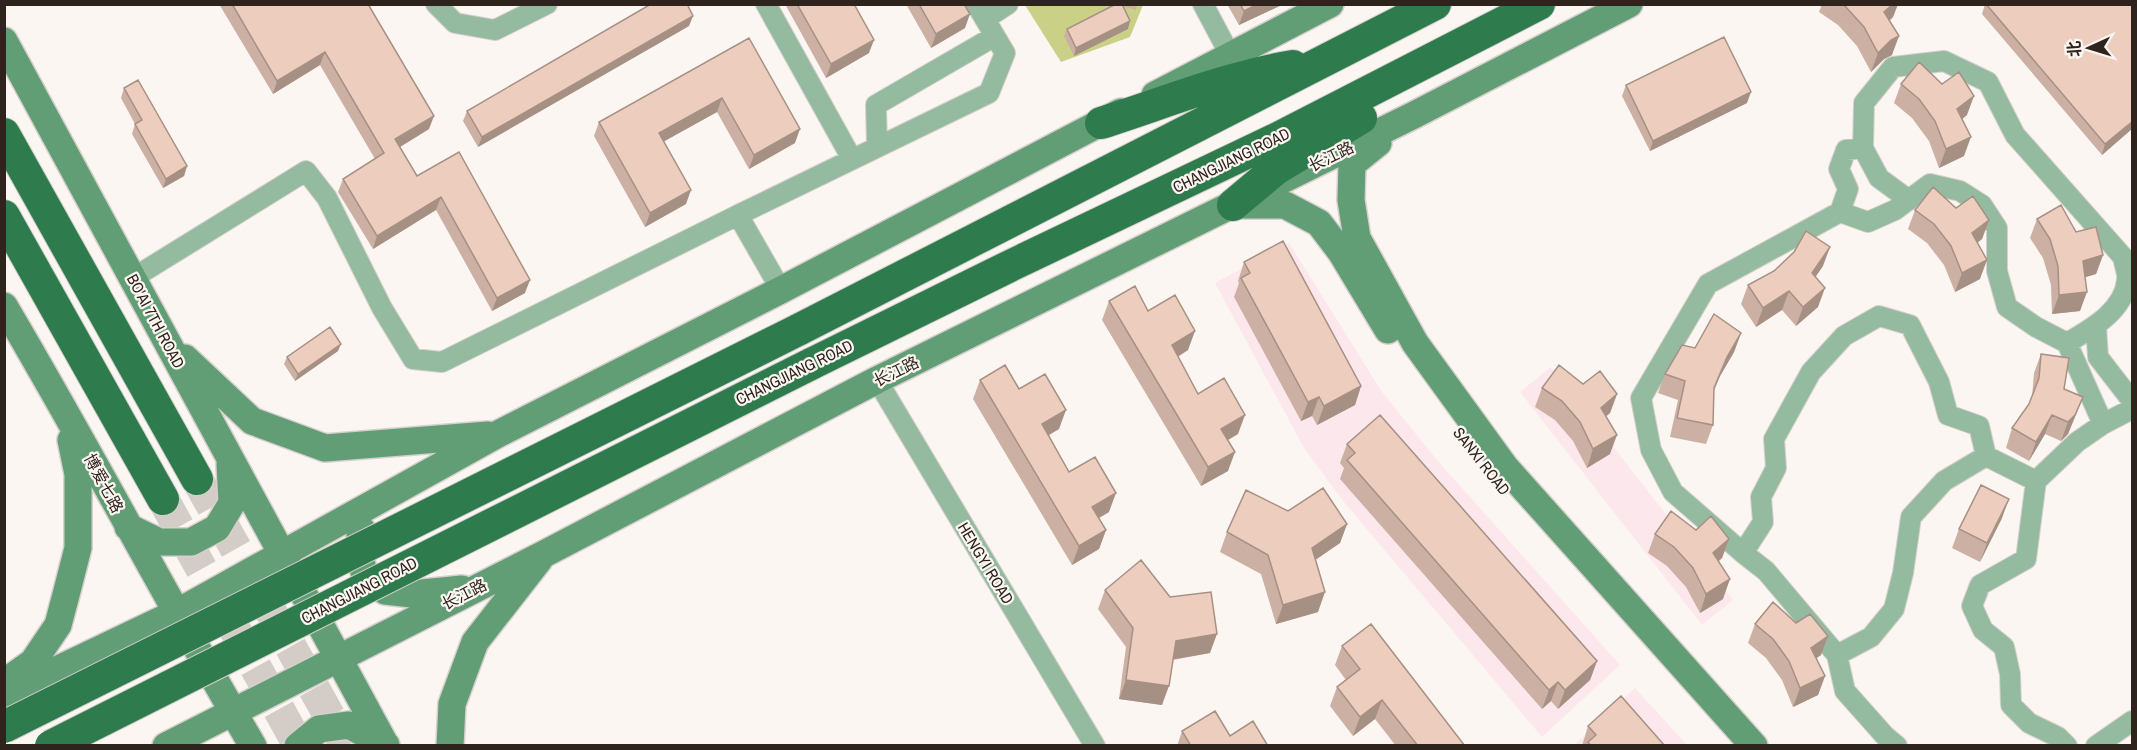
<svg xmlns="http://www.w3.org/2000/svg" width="2137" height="750" viewBox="0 0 2137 750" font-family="'Archivo Narrow','Noto Sans SC',sans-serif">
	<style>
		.commercial { fill: #fce7ec }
		.green { fill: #cbd087 }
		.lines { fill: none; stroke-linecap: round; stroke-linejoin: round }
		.trunk-tunnel { stroke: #d3ccc7; stroke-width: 32; stroke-dasharray: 32 16; stroke-linecap: butt }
		.minor-casing { stroke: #d7d0cc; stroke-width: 22 }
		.secondary-casing { stroke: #d7d0cc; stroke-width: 30 }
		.trunk-casing { stroke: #d7d0cc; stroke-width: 34 }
		.minor { stroke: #94bba0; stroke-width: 20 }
		.secondary { stroke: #619e76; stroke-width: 27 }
		.trunk { stroke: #2e7c4e; stroke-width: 32 }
		.trunk-bridge-casing { stroke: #d7d0cc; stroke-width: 34; stroke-linecap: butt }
		.trunk-bridge { stroke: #2e7c4e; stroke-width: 32 }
		.wall { fill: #ccb0a3 }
		.shaded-wall { fill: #a69084 }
		.building { fill: #edcdbd; stroke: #a69084; stroke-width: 1.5 }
		.labels { text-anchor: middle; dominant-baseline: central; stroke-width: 4.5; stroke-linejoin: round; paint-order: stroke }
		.street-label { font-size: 16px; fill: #2f231d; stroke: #fcf6f2 }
	</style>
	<rect width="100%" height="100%" fill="#fcf6f2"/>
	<path class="commercial" d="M1289,243L1382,392L1437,460L1620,665L1542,737L1344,502L1304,448L1215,283Z
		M1551,367L1733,600L1702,625L1520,392Z
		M1635,688L1687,745L1573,746Z"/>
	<path class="green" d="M1025,5H1143L1130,37L1061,62Z"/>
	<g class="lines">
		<path class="trunk-tunnel" d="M197,479L346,746
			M163,499L299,746"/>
		<defs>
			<path id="minor" d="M436,4L455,23L495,30L547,4
				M766,4L852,159
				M1203,4L1230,55
				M985,19L1008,4
				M877,146L876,105L995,36
				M1909,200L1879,178L1863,148L1864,103L1893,67L1944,61L1988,82L2015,135L2123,257C2124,264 2128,274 2127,280C2124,311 2091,329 2067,343
				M1840,212L1848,189L1839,169L1846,150L1863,148
				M738,215L989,93L1005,53L976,4
				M133,278L306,171L327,198L382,308L413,359L442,362L738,215L781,290
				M2096,326L2098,357L2132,401
				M877,380L1095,746
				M1743,553L1763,522L1761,497L1776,468L1774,439L1811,372L1844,336L1879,316L1910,325L1939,382L1948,415L1979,426L1986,456
				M1837,655L1871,637L1894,609L1903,573L1911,517L1944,481L1986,456L2036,481
				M1897,746L1885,736L1845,691L1837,655L1766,571L1743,553L1673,492L1651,450L1641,398L1708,284L1840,212L1868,222L1895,210L1930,184L1960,191L1982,205L1997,228V271L2007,307L2036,327L2067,343L2103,424L2132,409
				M2067,746L2058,737L2029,723L2011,705L2010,674L2004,647L1983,630L1972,606L1980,585L2026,559L2036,481L2077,442L2103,424
				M2096,746L2132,721"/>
			<path id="secondary" d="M4,41L386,746
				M1155,95L1330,4
				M1378,143L1352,164L1351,200L1357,238L1415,343L1505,467L1754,746
				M1240,205H1285L1319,223L1341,252L1388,330
				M4,306C90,451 167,600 253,746
				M185,358L252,421L325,448L488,435
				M128,527L159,542H191L217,528L232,503L230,464
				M362,530L360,532L361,562L365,575L385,591L412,594L462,589
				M5,682L33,662L58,625L67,591L78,548V474L71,440
				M4,695L176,613L498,434L781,290L1121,112
				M166,746L544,554L877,380L1414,115L1629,4
				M298,746L319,729L349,725L386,745
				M450,746L452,704L475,642L539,560"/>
			<path id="trunk" d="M1101,123C1164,103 1227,77 1293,66
				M4,134L197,479
				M1233,205L1276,169L1361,118
				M4,216L163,499
				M798,330L1435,4
				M811,364L1012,265L1278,138L1539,4"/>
		</defs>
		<use href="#minor" class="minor-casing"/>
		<use href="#secondary" class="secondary-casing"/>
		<use href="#trunk" class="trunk-casing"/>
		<use href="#minor" class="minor"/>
		<use href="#secondary" class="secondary"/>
		<use href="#trunk" class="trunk"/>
		<defs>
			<path id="trunk-bridge" d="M4,727L798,330
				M51,746L811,364"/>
		</defs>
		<use href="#trunk-bridge" class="trunk-bridge-casing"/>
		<use href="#trunk-bridge" class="trunk-bridge"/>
	</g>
	<path class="wall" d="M219,4H368L429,129L400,147L417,176L459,152L525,293L492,311L436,210L373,249L338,192L343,179L375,159L320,65L273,94Z
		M785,4H854L869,53L826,78Z
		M906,4H964L965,28L931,48Z
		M1116,4H1137L1136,10L1123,6L1128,29L1074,56L1064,36L1067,29Z
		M1227,4H1284L1239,25Z
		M1822,4H1898L1893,17L1890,20L1892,55L1884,59L1871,72L1857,46L1838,25L1819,12Z
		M1985,4H2133V128L2102,155L1982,14Z
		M689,26L478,147L463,121L467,111Z
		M749,38L795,143L749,169L717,112L664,141L686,204L645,227L594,136L599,122Z
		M1901,84L1967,115L1962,119L1964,156L1939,168L1929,141L1912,118L1894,103Z
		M1626,85L1747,103L1650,151L1622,96Z
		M124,88L187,166L184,176L163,188L132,134L135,124L121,98Z
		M1956,208L1989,220L1982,239L1977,243L1980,279L1955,292L1944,265L1927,243L1908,229L1915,210Z
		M2037,219L2076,232L2103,255L2096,274L2085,277L2080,311L2052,314L2051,285L2043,258L2030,238Z
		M1244,262L1361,386L1355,405L1317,425L1312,416L1301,421L1234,297L1239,283L1238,281Z
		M1823,266L1815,277L1818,307L1796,326L1782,310L1756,327L1741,304L1748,285Z
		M1109,301L1148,311L1188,350L1178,357L1198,394L1238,434L1228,440V471L1201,486L1102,320Z
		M1741,333L1734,352L1720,376L1714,390L1713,425L1706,444L1670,437L1678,400L1658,393L1665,374L1695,348Z
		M338,351L295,381L284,364L287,357Z
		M2041,354L2064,389L2083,397L2068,434L2061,441L2045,434L2029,461L2006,448L2012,428L2029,404L2032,397L2034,373Z
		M980,380L1019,389L1059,429L1049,435L1069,472L1109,512L1099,518L1106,530L1099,549L1072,565L973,399Z
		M1542,388L1617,394L1610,413L1606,416L1610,454L1587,468L1573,441L1555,420L1535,407Z
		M1347,444L1597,661L1590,680L1558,709L1551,701L1542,709L1340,479L1344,468L1340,463Z
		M1288,511L1347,524L1340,543L1315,560L1318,612L1276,624L1261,574L1220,552L1227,532Z
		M2002,518L1980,562L1952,548L1959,529Z
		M1655,534L1729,539L1722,558L1719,561L1723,599L1700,613L1686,587L1667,566L1648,553Z
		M1105,590L1210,653L1173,660L1162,705L1119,699L1126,647L1098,609Z
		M1755,624L1821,655L1816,658L1825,676L1818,695L1793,707L1782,680L1766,658L1748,643Z
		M1342,646L1465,746H1396L1375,719L1353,736L1330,706L1337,687L1346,680L1335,665Z
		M1588,726L1665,746H1582Z
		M1182,731L1230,736L1268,746H1177Z"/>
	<path class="shaded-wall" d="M1258,4H1284L1239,25L1244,11Z
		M1893,4H1898L1893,17L1878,31L1884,12Z
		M970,14L965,28L931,48L936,34Z
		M693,16L689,26L478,147L482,137Z
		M1130,21L1128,29L1074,56L1076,48Z
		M1899,36L1892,55L1884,59L1871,72L1878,53L1891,40Z
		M874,40L869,53L826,78L831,64Z
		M325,52L320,65L273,94L277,81Z
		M1751,92L1747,103L1650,151L1653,141Z
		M1974,96L1967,115L1951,128L1957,109Z
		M722,98L717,112L654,147L659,133Z
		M434,116L429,129L390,153L395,139Z
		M2133,121V128L2102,155L2105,144Z
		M800,129L795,143L749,169L754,155Z
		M1971,137L1964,156L1939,168L1946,149Z
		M187,166L184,176L163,188L166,179Z
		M691,190L686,204L645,227L650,213Z
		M441,197L436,210L373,249L377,236Z
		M1989,220L1982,239L1965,252L1972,233Z
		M1830,247L1823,266L1805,292L1812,273Z
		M2103,255L2096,274L2076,280L2083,261Z
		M1987,260L1980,279L1955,292L1962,273Z
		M530,280L525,293L492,311L497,298Z
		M1825,288L1818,307L1796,326L1803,307Z
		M1789,291L1782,310L1756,327L1763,308Z
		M2087,292L2080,311L2052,314L2059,295Z
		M1195,331L1188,350L1165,364L1172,345Z
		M1741,333L1734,352L1720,376L1707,407L1727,357Z
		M341,344L338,351L295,381L298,374Z
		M1361,386L1355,405L1317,425L1324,406Z
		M1617,394L1610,413L1594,427L1601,408Z
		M1319,397L1312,416L1301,421L1308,402Z
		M2083,397L2068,434L2061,441L2068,422Z
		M1066,410L1059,429L1035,443L1042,424Z
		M1245,415L1238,434L1214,448L1221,429Z
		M2052,415L2045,434L2029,461L2036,442Z
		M1617,435L1610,454L1587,468L1593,449Z
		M1235,452L1228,471L1201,486L1208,467Z
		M1116,493L1109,512L1085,526L1092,507Z
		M2009,499L2002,518L1980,562L1987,543Z
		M1347,524L1340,543L1305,567L1312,548Z
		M1106,530L1099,549L1072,565L1079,546Z
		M1729,539L1722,558L1706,572L1713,553Z
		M1730,579L1723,599L1700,613L1706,594Z
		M1325,592L1318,612L1276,624L1283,605Z
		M1217,634L1210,653L1169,660L1176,641Z
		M1828,636L1821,655L1804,667L1811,648Z
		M1597,661L1590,680L1558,709L1565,690Z
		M1825,676L1818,695L1793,707L1800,688Z
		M1126,680L1169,686L1162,705L1119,699Z
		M1558,682L1551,701L1542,709L1549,690Z
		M1382,700L1375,719L1353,736L1360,717Z"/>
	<path class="building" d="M232,4H368L434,116L395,139L417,176L459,152L530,280L497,298L441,197L377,236L343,179L384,153L325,52L277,81Z
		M651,4H687L693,16L482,137L467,111Z
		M797,4H854L874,40L831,64Z
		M919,4H964L970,14L936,34Z
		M1116,4H1122L1130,21L1076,48L1067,29Z
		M1240,4H1258L1244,11Z
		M1842,4H1893L1884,12L1899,36L1891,40L1878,53L1864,27L1845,6Z
		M1986,4H2133V121L2105,144Z
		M1724,37L1751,92L1653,141L1626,85Z
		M749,38L800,129L754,155L722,98L659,133L691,190L650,213L599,122Z
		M1919,62L1942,84L1959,72L1974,96L1957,109L1971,137L1946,149L1935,121L1919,99L1901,84Z
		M138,80L187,166L166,179L135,124L142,120L124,88Z
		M1933,187L1956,208L1973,196L1989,220L1972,233L1987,260L1962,273L1951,246L1934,224L1915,210Z
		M2061,205L2076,232L2096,227L2103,255L2083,261L2087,292L2059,295L2058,266L2050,239L2037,219Z
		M1806,231L1830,247L1812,273L1825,288L1803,307L1789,291L1763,308L1748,285L1774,271L1794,252Z
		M1283,241L1361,386L1324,406L1319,397L1308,402L1241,278L1250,273L1244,262Z
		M1135,286L1148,311L1175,295L1195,331L1172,345L1198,394L1224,378L1245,415L1221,429L1235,452L1208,467L1109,301Z
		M1714,314L1741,333L1727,357L1714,388L1713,425L1677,418L1685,381L1665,374L1682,345L1695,348Z
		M330,327L341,344L298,374L287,357Z
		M2041,354L2069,358L2064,389L2083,397L2075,415L2068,422L2052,415L2036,442L2012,428L2029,404L2039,378Z
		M1005,365L1019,389L1045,374L1066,410L1042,424L1069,472L1095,457L1116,493L1092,507L1106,530L1079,546L980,380Z
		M1559,365L1583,384L1600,371L1617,394L1601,408L1617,435L1593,449L1580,422L1562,401L1542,388Z
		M1380,415L1597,661L1565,690L1558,682L1549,690L1347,460L1355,453L1347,444Z
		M1981,485L2009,499L1987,543L1959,529Z
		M1323,488L1347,524L1312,548L1325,592L1283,605L1268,555L1227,532L1246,490L1288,511Z
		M1671,511L1696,530L1711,516L1729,539L1713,553L1730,579L1706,594L1693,568L1674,547L1655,534Z
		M1141,560L1170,597L1211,592L1217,634L1176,641L1169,686L1126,680L1133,628L1105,590Z
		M1773,602L1796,623L1810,614L1828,636L1811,648L1825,676L1800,688L1789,661L1773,639L1755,624Z
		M1371,624L1465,746H1418L1382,700L1360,717L1337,687L1360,669L1342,646Z
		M1621,696L1665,746H1591L1588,742L1596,735L1588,726Z
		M1215,711L1230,736L1253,721L1268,746H1191L1182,731Z"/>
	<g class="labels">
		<g class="street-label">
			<text transform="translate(1331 156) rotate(-26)">长江路</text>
			<text transform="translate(1231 160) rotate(-26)">CHANGJIANG ROAD</text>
			<text transform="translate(156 321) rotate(62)">BO'AI 7TH ROAD</text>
			<text transform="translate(896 371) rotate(-26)">长江路</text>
			<text transform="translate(794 372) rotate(-26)">CHANGJIANG ROAD</text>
			<text transform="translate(1482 461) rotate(52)">SANXI ROAD</text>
			<text transform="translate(104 483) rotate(62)">博爱七路</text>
			<text transform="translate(986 563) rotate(59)">HENGYI ROAD</text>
			<text transform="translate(359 590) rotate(-27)">CHANGJIANG ROAD</text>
			<text transform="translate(464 594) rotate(-27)">长江路</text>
		</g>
	</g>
	<rect width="2137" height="750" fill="none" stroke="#2f231d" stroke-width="12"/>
	<g transform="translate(2089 48) rotate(266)" stroke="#fcf6f2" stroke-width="4.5" paint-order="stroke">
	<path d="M0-4.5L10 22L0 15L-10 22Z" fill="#2f231d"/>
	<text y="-9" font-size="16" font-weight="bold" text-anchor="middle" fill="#2f231d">北</text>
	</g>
</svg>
